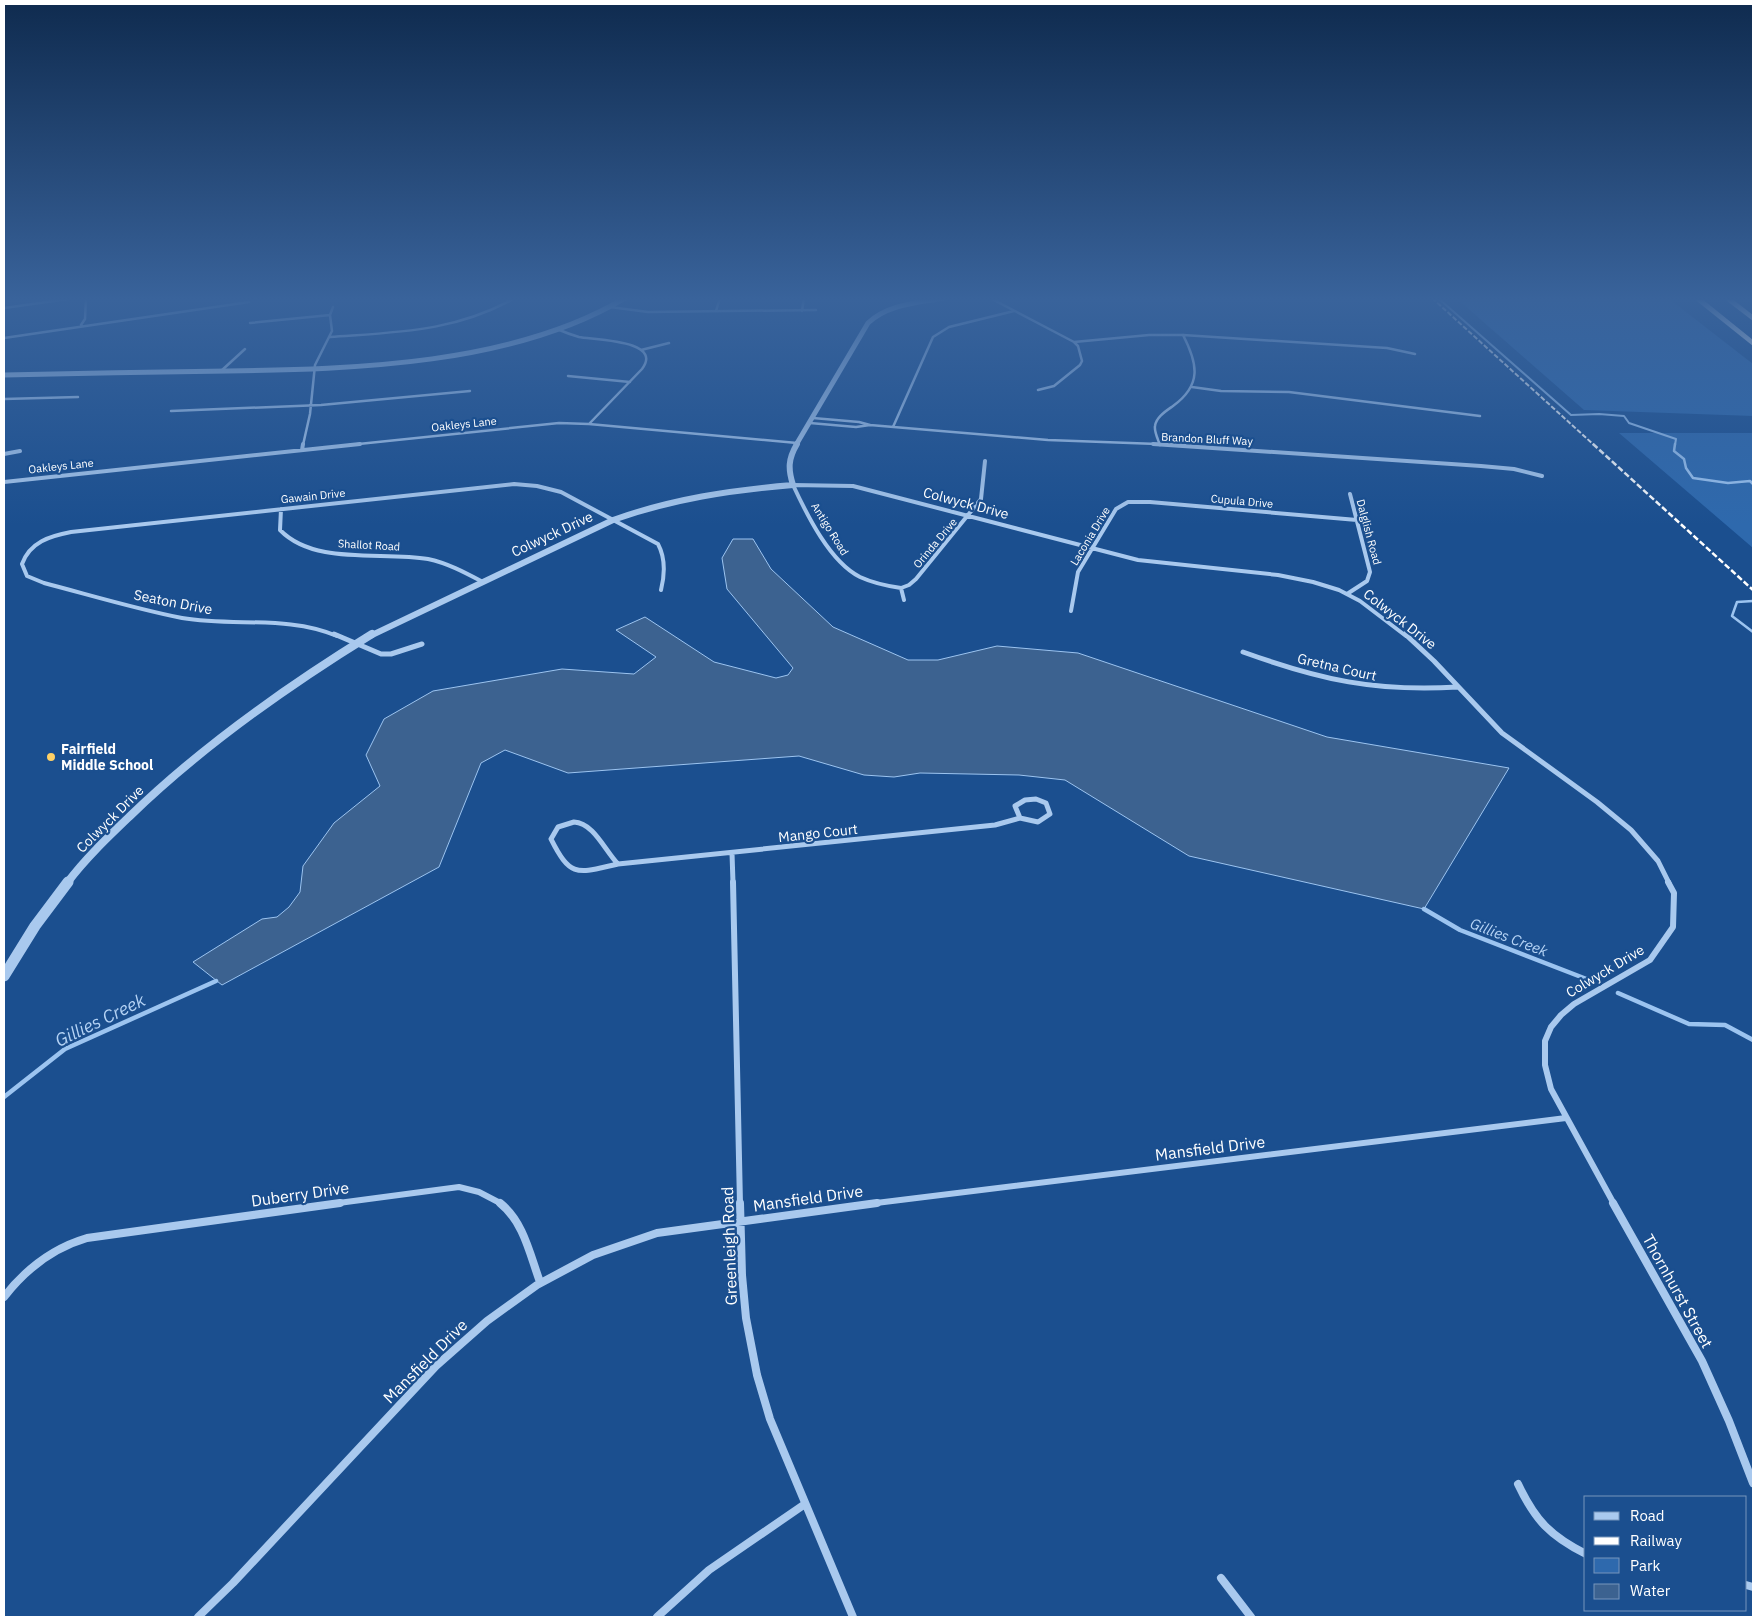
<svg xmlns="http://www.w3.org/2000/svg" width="1757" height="1621" viewBox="0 0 1757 1621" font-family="'IBM Plex Sans',sans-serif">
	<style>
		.green { fill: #2e69ad }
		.water { fill: #3c6290; stroke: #9cc4f0 }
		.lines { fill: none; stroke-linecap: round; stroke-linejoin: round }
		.stream-far2 { stroke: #9cc4f0; stroke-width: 2 }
		.stream-far1 { stroke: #9cc4f0; stroke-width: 2.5 }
		.stream { stroke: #9cc4f0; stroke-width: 4.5 }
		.minor-far4 { stroke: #a9c9ee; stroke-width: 2.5 }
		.minor-far3 { stroke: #a9c9ee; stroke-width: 4 }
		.minor-far2 { stroke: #a9c9ee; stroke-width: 5 }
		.minor-far1 { stroke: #a9c9ee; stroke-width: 6 }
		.minor { stroke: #a9c9ee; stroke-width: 8 }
		.tertiary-far3 { stroke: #a9c9ee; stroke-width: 5 }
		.tertiary-far2 { stroke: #a9c9ee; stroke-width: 6 }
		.tertiary-far1 { stroke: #a9c9ee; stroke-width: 8 }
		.tertiary { stroke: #a9c9ee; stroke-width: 11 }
		.motorway { fill: #fff; fill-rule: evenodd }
		.rail-far1 { stroke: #fff; stroke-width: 2; stroke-dasharray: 5 2; stroke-linecap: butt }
		.rail { stroke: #fff; stroke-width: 2.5; stroke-dasharray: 6 2.5; stroke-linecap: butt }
		.poi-dot { fill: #ffd166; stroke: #1b4f8f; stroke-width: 2 }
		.labels { text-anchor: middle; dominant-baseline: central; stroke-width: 4.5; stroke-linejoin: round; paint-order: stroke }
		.far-street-label { font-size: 11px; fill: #fff; stroke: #1b4f8f }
		.street-label { font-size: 14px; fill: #fff; stroke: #1b4f8f }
		.poi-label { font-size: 14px; font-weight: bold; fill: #fff; stroke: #1b4f8f; text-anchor: start }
		.water-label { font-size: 15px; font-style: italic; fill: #b5d3f5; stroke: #1b4f8f }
		.near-street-label { font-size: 16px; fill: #fff; stroke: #1b4f8f }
		.near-water-label { font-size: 18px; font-style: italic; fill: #b5d3f5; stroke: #1b4f8f }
	</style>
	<rect width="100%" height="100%" fill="#1b4f8f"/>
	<path class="green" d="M1456,298H1668L1753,364V416L1584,410Z
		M1619,433H1753V548Z"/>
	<path class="water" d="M733,539H753L771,569L833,627L908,660H938L997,646L1078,653L1327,737L1509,768L1424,909L1189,856L1065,780L1019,775L920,773L894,777L864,775L799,756L568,773L505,750L481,763L439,867L222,985L193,962L262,919L277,917L289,907L300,892L303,866L334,823L380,786L366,755L384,719L433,691L562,669L634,674L656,657L616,630L645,617L714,662L776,678L788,675L793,668L727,589L722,558Z"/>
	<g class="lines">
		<path class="stream-far2" d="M1438,298L1571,415L1599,414L1624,416L1629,423L1676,439L1675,445"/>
		<path class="stream-far1" d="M1675,444L1674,451L1684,459L1686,468L1693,478L1728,483L1750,481L1753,484
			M1753,601L1737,602L1732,616L1753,632"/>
		<path class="stream" d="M1424,909L1460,930L1589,980
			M1618,993L1689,1024L1725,1025L1753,1040
			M4,1097L65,1049L216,981"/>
		<path class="minor-far4" d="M990,298L1074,342L1078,346L1082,361L1080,365L1054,386L1038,390
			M610,307L648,312L816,310
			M4,308L75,298
			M716,311L720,298
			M802,311L804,298
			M250,323L330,315
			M81,325L85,319L86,298
			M557,329C564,332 572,335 579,337C594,340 664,340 642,369L589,424
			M330,337C398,332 454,332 515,298
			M4,338L249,302
			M1074,342L1149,335H1183L1387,348L1415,354
			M641,350L669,343
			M221,371L245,349
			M568,376L630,382
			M1192,387L1221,391L1289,392L1480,416
			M4,399L78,397
			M171,411L321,405L470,391
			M810,423L856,427L870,425L859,422L813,418
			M870,425L1048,440L1185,445
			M893,427L933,337L949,327L1014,311
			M303,445L310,414L315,365L332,331L330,315L333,307
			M349,445L559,423L589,424L797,443
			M1160,445C1158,439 1154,432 1155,426C1156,417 1166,411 1173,406C1202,385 1198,364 1183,335"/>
		<path class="minor-far3" d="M1153,444L1481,466L1514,469L1542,476
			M302,450L303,444
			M4,454L20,451
			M4,482L360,444
			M281,509L280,530C315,566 382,551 428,559C447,563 464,572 481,581
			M901,588C887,586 873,583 860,577C830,562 807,515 793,485L853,486L1138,560L1278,575L1313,582L1339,590L1360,601L1406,636
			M1347,594L1367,581L1370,572L1350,494
			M904,600L901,588L909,585L916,579L981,499L985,461
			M1071,611L1078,572L1116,509L1128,502H1150L1357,520
			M337,636C288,615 234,627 182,618C136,609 90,595 44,583L27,576L22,564C30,542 50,536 71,532L514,484L537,486L561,492L658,544C666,559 665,574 661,590"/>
		<path class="minor-far2" d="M334,634L381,654H391L422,644
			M1405,634L1434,661L1502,733L1597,802L1631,830L1658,861L1669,883
			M1243,652C1321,680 1375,692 1458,687
			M1036,799L1046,803L1050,814L1038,822L1020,818L1015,806L1025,800Z
			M574,822C594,823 605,851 618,864C578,873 571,879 551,839L558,827Z
			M732,853L733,883
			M618,864L995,825L1020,818"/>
		<path class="minor-far1" d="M733,882L740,1204
			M331,1204L459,1187L479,1192L502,1204
			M868,1204L1566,1118
			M1614,1204L1551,1089L1545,1065V1041L1551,1027L1561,1015L1574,1004L1650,960L1673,927L1674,893L1668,882"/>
		<path class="minor" d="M500,1203C524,1222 530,1255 540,1282
			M740,1203L742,1275L746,1318L757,1375L770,1419L853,1617
			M1613,1203L1702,1361L1729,1421L1753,1483
			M4,1297C25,1270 53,1248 87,1238L340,1203
			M1518,1484C1535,1520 1550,1536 1586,1554
			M1221,1578L1251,1617
			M1746,1585L1753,1587
			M198,1617L233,1583L436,1366L487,1321L537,1285L593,1255L657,1233L877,1203
			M657,1617L709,1570L805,1504"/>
		<path class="tertiary-far3" d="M4,375C78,373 153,372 227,371C355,369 513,365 625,298
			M796,445L868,323C888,304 918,303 943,298"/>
		<path class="tertiary-far2" d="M370,636L613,520C672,499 731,490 793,485C788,469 788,459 797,444"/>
		<path class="tertiary-far1" d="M67,883C86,858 107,838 129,817C202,746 286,687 372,634"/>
		<path class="tertiary" d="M4,976L35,926L68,882"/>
		<path class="motorway" d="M1693,298H1701L1753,340V346Z
			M1723,298H1731L1753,315V321Z"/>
		<path class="rail-far1" d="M1432,298L1594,445"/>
		<path class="rail" d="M1593,444L1753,590"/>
	</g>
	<linearGradient id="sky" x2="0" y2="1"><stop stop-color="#0f2b4f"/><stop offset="0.57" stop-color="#39639b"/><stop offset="1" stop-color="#39639b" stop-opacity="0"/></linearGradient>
	<rect width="1757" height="525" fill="url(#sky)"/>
	<circle class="poi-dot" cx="51" cy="757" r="5"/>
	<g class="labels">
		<g class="far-street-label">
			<text transform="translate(464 424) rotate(-6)">Oakleys Lane</text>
			<text transform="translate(1207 439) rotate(3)">Brandon Bluff Way</text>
			<text transform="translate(61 466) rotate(-6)">Oakleys Lane</text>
			<text transform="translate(313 496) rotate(-6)">Gawain Drive</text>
			<text transform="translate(1242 501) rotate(5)">Cupula Drive</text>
			<text transform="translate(830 529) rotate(58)">Antigo Road</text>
			<text transform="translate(1369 532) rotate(75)">Dalglish Road</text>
			<text transform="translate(1090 536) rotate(-59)">Laconia Drive</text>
			<text transform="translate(935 543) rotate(-50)">Orinda Drive</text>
			<text transform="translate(369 545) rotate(3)">Shallot Road</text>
		</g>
		<g class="street-label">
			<text transform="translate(966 503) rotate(15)">Colwyck Drive</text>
			<text transform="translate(552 534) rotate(-25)">Colwyck Drive</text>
			<text transform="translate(173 602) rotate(11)">Seaton Drive</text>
			<text transform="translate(1400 619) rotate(38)">Colwyck Drive</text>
			<text transform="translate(1337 667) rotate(13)">Gretna Court</text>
			<text transform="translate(110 819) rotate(-45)">Colwyck Drive</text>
			<text transform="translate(818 833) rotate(-6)">Mango Court</text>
			<text transform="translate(1605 971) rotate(-31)">Colwyck Drive</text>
		</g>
		<g class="poi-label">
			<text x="61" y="749">Fairfield<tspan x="61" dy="16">Middle School</tspan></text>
		</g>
		<g class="water-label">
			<text transform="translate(1509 937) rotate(21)">Gillies Creek</text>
		</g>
		<g class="near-street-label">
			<text transform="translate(1210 1148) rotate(-7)">Mansfield Drive</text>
			<text transform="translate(300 1194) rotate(-8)">Duberry Drive</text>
			<text transform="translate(808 1198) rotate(-8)">Mansfield Drive</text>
			<text transform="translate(729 1246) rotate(-92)">Greenleigh Road</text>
			<text transform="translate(1678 1291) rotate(61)">Thornhurst Street</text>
			<text transform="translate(425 1361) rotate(-45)">Mansfield Drive</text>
		</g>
		<g class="near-water-label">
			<text transform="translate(100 1020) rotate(-26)">Gillies Creek</text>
		</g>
	</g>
	<rect width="1757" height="1621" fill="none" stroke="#ffffff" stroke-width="10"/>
	<rect x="1584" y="1496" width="162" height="115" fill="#1b4f8f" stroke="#7695bc"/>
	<rect x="1594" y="1512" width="25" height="8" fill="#a9c9ee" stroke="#7695bc"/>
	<text x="1630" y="1521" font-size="15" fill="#ffffff">Road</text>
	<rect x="1594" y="1537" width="25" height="8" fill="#ffffff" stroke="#7695bc"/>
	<text x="1630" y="1546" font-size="15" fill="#ffffff">Railway</text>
	<rect x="1594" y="1558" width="25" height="15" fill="#2e69ad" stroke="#7695bc"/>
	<text x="1630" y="1571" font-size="15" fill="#ffffff">Park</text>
	<rect x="1594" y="1584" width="25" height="15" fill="#3c6290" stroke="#7695bc"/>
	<text x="1630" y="1596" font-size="15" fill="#ffffff">Water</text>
</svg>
